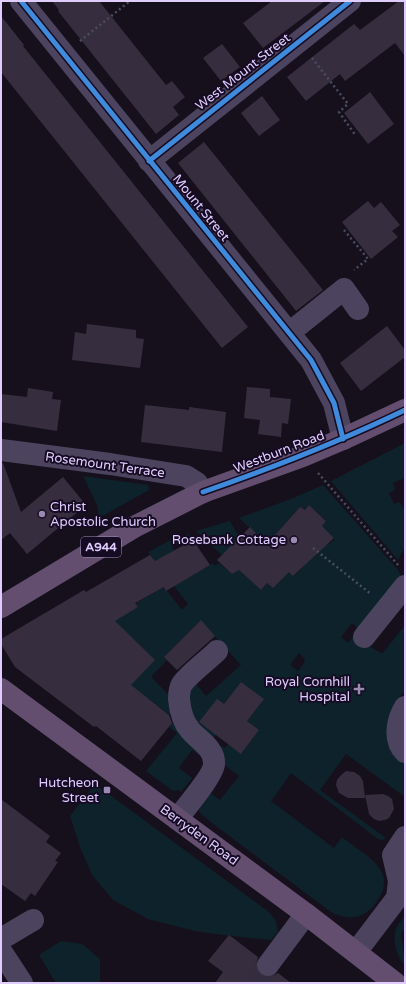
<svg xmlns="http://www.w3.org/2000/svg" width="406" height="984" viewBox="0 0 406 984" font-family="'Varela Round',sans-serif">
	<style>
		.green { fill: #0e222b; fill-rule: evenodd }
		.building { fill: #362e3f }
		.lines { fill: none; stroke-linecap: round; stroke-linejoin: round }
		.minor-tunnel { stroke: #342c3f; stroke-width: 22; stroke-dasharray: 22 11; stroke-linecap: butt }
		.path { stroke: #474e62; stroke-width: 2.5; stroke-dasharray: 2 3; stroke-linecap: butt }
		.minor { stroke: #4c445e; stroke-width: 22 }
		.major { stroke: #634e6f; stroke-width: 22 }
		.cycleway-casing { stroke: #150b22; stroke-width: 8 }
		.cycleway { stroke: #408adc; stroke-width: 5 }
		.poi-dot { fill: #998ab0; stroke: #150b22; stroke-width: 1.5 }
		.labels { text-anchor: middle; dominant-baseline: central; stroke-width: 4; stroke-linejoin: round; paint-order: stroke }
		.shield { fill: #150b22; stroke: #a392bd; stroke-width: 1 }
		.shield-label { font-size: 12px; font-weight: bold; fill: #e0ccff }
		.street-label { font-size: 13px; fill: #e0ccff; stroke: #150b22 }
		.poi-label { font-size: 13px; fill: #e0ccff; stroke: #150b22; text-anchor: end }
	</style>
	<rect width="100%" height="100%" fill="#16101d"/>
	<path class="green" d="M405,443V478L393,483L395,490L389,493L394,504L400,502L405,511V547L398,560L331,481Z
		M83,476L148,485L149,490L99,518L97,505Z
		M323,485L398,570L402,577L359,629L352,623L341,637L348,643L353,637L381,653H383L405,625V690L394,705L401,760L405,763V797L346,754L320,790L386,838L383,840L378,839L291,773L271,801L334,848L342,837C355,848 377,859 383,875C385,883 384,889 380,896C369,917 352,923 331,912L212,823L199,812L200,806L207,791L220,800L239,776L223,764L218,750L222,746L225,748L229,744L242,753L259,730L247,721L241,682L224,704L216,735L213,739L198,731L186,696L196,684L206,696L241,665L200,621L164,657L167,660L151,677L170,696L206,760L192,750L179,768L192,778L181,792L178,790L173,791L146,771L177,733L169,727L175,719L149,699L135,714L103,609L125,604L130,612L138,607L136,603L164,587L182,610L188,604L174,586L213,563L215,566L219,563L232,574L239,570L261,590L267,583L273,588L284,567L294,576L304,566L296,558L320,538L328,545L335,539L322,526L326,520L309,505L305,510L300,507L267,544L239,518L291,499ZM299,653L305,659L304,661L305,662L298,671L290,665Z
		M230,521L236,532L243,539L225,558L196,531Z
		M189,534L191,537L172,547L174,551L157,564L148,552L169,541Z
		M95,784L269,912L276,921L278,932L271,940L223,935L195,931L148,919L113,900L92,875L80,847L70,816Z
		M405,917V929L401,932L405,965C393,952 389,929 405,917Z
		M61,941L82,944L100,959V983H56L39,955Z"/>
	<path class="building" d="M52,1H99L166,85L172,81L185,97L173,107L179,115L156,134L58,11L59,10Z
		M272,1H325L263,48L243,23Z
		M399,1H405V56L395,43L345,81L340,74L306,101L287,77L354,24L360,30Z
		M1,16L24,45L23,46L248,327L222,348L1,72Z
		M222,44L240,67L221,81L203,58Z
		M370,92L394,124L368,144L344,113Z
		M262,96L280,120L259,136L241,113Z
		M204,142L323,290L296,311L178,163Z
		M368,201L374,208L381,202L400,225L392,231L398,237L371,259L342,222Z
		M87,324L136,330V338L144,339L140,368L72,360L75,332L86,334Z
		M387,326L405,350V357L361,391L340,363Z
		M247,387L270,389V397L291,399L288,424L282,423L281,437L258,434L260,420L244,418Z
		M28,388L53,392L52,399L61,400L57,431L1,422V394L27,397Z
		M145,405L189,410V407L226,412L222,452L141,442Z
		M3,463L21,512L63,477L86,505L27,554L10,533L1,540V464Z
		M309,505L326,521L322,526L334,538L293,576L289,572L273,588L267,583L261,590L239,570L232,574L217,560L250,527L267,544L300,507L305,510Z
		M193,540L210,565L166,591L164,587L135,603L138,607L115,621L155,660L131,685L169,715L172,723L141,761L96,726L94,727L15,667L1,644V639L84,590L86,592L150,555L155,561Z
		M201,620L215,636L177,670L164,657Z
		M241,682L264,699L247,721L259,730L241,754L199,722L217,699L224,704Z
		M346,771L354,772L360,776L363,781L365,798H348L339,793L336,785L337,780L340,776Z
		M383,794L388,796L392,799L394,809L389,818L385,820L379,821L374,819L369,814L365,795Z
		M1,799L50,836L46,842L61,853L55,861L58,862L35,896L31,893L25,901L1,884Z
		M229,935L258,957L256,964V970L260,975L267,977L273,976L278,973L291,983H215L223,972L208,961Z"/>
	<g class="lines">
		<path class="minor-tunnel" d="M255,983L268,965"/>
		<path class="path" d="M80,41L130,1
			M312,58L348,104L339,112L356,136
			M344,230L368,259L354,270
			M318,473L399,566
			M313,548L371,594"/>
		<path class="minor" d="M21,1L311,360L334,403L343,439
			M149,161L350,1
			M289,333L344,289L358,309
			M1,450L110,464L186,476L197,483L203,492
			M364,637L405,586
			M405,707C397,720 393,740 405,752
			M177,819C185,809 214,774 214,764C215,748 198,740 190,730C183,722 180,710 179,699C179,694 179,689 182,684C190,673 207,661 217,651
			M1,939L33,920
			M1,951L22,983
			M356,952L397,898L399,881L393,855L405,837
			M268,965L306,914"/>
		<path class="major" d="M1,607L134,527L203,492L303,456L343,439L405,410
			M1,689L306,914L395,983"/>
		<defs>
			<path id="cycleway" d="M21,1L311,360L334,403L343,439
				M149,161L350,1
				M203,492C272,468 339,442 405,410"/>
		</defs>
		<use href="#cycleway" class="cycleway-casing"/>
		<use href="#cycleway" class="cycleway"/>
	</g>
	<g class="poi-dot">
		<circle cx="42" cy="514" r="4"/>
		<circle cx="294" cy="540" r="4"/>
		<path d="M357 683h4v4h4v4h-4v4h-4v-4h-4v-4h4z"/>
		<rect x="103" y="786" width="8" height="8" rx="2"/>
	</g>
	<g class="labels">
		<rect class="shield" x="81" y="537" width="40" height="20" rx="3"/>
		<g class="shield-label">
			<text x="101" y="547">A944</text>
		</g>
		<g class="street-label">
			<text transform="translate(243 72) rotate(-38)">West Mount Street</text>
			<text transform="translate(201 208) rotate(51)">Mount Street</text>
			<text transform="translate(279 452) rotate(-21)">Westburn Road</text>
			<text transform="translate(105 465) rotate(8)">Rosemount Terrace</text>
			<text transform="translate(199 835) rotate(36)">Berryden Road</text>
		</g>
		<g class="poi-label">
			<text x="50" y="507" text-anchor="start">Christ<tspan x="50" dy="15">Apostolic Church</tspan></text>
			<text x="286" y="540">Rosebank Cottage</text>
			<text x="350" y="682">Royal Cornhill<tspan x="350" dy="15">Hospital</tspan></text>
			<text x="99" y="783">Hutcheon<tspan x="99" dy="15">Street</tspan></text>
		</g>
	</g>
	<rect width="406" height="984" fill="none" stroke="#e0ccff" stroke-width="4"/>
</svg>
